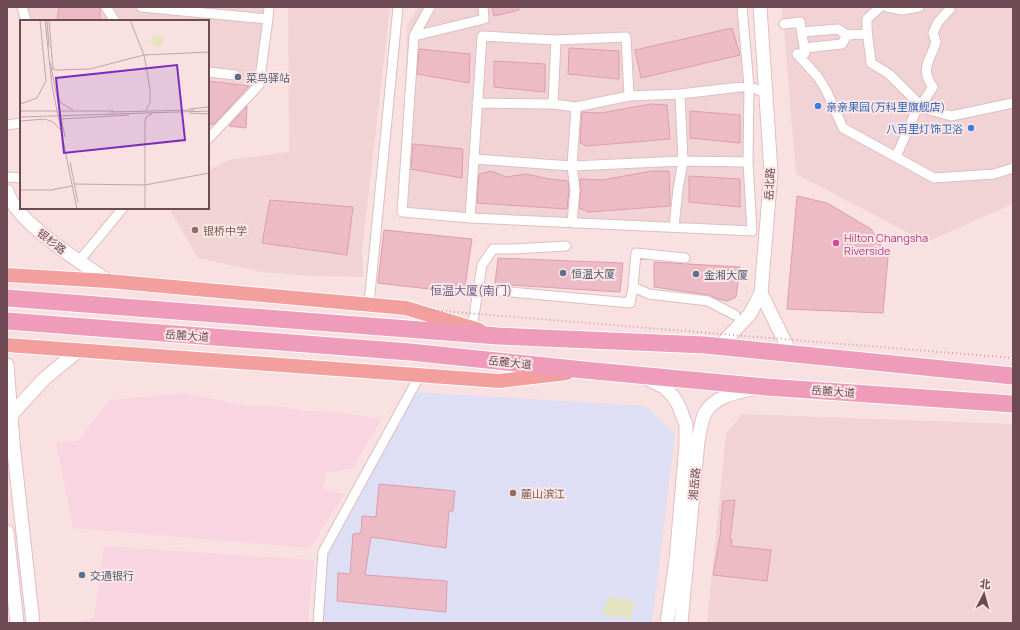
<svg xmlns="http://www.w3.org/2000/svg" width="1020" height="630" viewBox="0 0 1020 630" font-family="Manrope,'Noto Sans SC',sans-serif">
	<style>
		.residential { fill: #f2d3d5 }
		.commercial { fill: #f9d5e1 }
		.education { fill: #dedef5 }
		.green { fill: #e5e4c1 }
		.building { fill: #ecbbc6; stroke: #dd9dac }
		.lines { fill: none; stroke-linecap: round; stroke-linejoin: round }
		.street-casing { stroke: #ddbec3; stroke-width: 11 }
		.secondary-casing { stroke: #e3bec4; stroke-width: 15 }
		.primary-casing { stroke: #fff; stroke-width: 16 }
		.highway-casing { stroke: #fff; stroke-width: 19 }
		.street { stroke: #fff; stroke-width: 9 }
		.secondary { stroke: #fff; stroke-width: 13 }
		.primary { stroke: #f39f9e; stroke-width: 14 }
		.highway { stroke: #ef9cba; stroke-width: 17 }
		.path-bridge { stroke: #d09faa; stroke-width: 2; stroke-dasharray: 1 3; stroke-linecap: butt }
		.service-dot { fill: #5c6f8a; stroke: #fde6e6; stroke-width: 1.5 }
		.shop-dot { fill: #3f7fe0; stroke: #fde6e6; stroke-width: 1.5 }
		.education-dot { fill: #8d6e63; stroke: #fde6e6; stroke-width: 1.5 }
		.hotel-dot { fill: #d1479c; stroke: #fde6e6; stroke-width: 1.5 }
		.labels { text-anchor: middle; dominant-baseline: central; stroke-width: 4; stroke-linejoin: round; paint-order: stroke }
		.service-label { font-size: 11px; fill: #4e5e75; stroke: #fde6e6; text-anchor: start }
		.shop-label { font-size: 11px; fill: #366cbe; stroke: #fde6e6; text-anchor: start }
		.street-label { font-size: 11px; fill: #6e4a54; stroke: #fde6e6 }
		.education-label { font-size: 11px; fill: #785e54; stroke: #fde6e6; text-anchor: start }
		.hotel-label { font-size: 11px; fill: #b23c85; stroke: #fde6e6; text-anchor: start }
		.neighbourhood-label { font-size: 12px; fill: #686691; stroke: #fde6e6 }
		.inset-road { fill: none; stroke: #c1a5a9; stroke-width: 1 }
		.view { fill: #7b2cbf; fill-opacity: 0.15; stroke: #7b2cbf; stroke-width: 2 }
		.inset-edge { fill: none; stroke: #6e4a54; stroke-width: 2 }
	</style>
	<rect width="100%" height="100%" fill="#f9e1e1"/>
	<path class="residential" d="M24,7H268L259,85L208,137V21H27Z
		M288,7H390L362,251L363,277L314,276L262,272L198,258L169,208H208V171L228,160L289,152Z
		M418,7H742L752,231L402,212L407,25Z
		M782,7H1013V204L926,242L796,174Z
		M742,414L1013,424V623H707L726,434Z"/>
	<path class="commercial" d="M184,393L246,406H276L309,411L335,412L381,419L353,468L326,473L322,489L344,494L310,548L73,528L56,442L78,441L109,400Z
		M104,546L314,560L308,623H77L94,618Z"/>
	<path class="education" d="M416,392L646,406L675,434L652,623H318L323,552Z"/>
	<path class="green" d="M608,597L634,601L632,618L606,616L603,609L607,602Z"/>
	<path class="building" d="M59,7H100V21H57Z
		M492,7H518L519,10L494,16Z
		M732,28L740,55L641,78L635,50Z
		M569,48L619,51V79L568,74Z
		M419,49L470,54L469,83L417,74Z
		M494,61L545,64V92L494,87Z
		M208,81L249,86L214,124H208Z
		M651,104L667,105L670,139L587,146L580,143L582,112L601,113Z
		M247,106L246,128L229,126Z
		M690,111L740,115V143L690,138Z
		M413,144L463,149L462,178L411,169Z
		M491,171L506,177L526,174L549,179L568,181L569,190L567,209L477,203L479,174Z
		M652,171H669L670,206L589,212L579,208L581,191L580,179L602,180Z
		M689,176L740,179V207L689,202Z
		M797,196L827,203L871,229L888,257L883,313L787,309Z
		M270,200L353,207L347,255L262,243Z
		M384,230L472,239L464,293L378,283Z
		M498,258L623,263L620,292L495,284Z
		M654,262L740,267L736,297L727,301L718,299L709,295L654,287Z
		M379,484L455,491L453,511H449L446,548L371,537L365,575L447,581L446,612L337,601L338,573L350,574L353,534L361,533L362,516L376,517Z
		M735,500L730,540H732L731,546L771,550L767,581L713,575L721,531H720L723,501Z"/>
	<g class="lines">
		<defs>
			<path id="street" d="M22,7L26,21
				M106,7L115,21
				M141,7L268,19L269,7
				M430,7L414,36L402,212L470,218L752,231L748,162L749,86L742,7
				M880,7L867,19C866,34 870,48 871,63L889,74L919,104L896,157
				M887,7L902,10L919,7
				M784,24L800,22L805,53L797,54
				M802,32L838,29L847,35L866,34
				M414,36L484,19L483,7
				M556,40L626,37L629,96
				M804,48L842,44L847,35
				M797,54L818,77L826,90L843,128L934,178L994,174L1013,168
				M208,72L235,75
				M477,103L553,104L576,107L629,96L680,94L749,86L765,93
				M918,107L923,102L933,87C919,69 931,59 936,42L933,33L938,22L950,9V7
				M918,107L951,116L1013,103
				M7,125L21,123
				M208,139L259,85L268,19
				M474,159L572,166L576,107
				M7,177L21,178
				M470,218L482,36L556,40L553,104
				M572,223L575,190L572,166L683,161L680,94
				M674,227L678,189L683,161L748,162
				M79,261L123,208
				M633,287L649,294L708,301L735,315
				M478,289L630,303L633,287L636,253L685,258
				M369,304L398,7
				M472,328L482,265L493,249H513L566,246
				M318,623L323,552L420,375"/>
			<path id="secondary" d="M7,191C16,223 81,262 108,281
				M761,293L791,354
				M719,347L750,314L761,293L771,172L760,7
				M7,365L13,443L33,623
				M645,378L664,387L673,396L679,406L686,425V445L676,560L667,623
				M10,416L44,379L79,350
				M7,532L17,623
				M681,623L698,441C700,432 701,421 705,413C714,397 736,392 752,389"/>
			<path id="primary" d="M7,275L108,281L406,308L479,330
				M7,345L499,381L567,373"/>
			<path id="highway" d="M7,298L498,336L705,345L1013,376
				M7,321L410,352L584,370L766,387L1013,404"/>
		</defs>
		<use href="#street" class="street-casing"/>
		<use href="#secondary" class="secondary-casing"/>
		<use href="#primary" class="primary-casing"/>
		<use href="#highway" class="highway-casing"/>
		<use href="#street" class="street"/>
		<use href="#secondary" class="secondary"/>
		<use href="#primary" class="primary"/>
		<use href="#highway" class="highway"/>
		<path class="path-bridge" d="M406,308L1013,358"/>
	</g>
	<g class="service-dot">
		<circle cx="238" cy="77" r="4"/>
		<circle cx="563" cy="273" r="4"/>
		<circle cx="696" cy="274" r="4"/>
		<circle cx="82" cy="575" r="4"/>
	</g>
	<g class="shop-dot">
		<circle cx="818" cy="106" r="4"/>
		<circle cx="971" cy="128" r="4"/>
	</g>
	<g class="education-dot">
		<circle cx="195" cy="230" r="4"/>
		<circle cx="513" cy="493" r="4"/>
	</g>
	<circle class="hotel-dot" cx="836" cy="243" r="4"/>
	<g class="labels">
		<g class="service-label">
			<text x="246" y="77">菜鸟驿站</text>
			<text x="571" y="273">恒温大厦</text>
			<text x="704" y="274">金湘大厦</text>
			<text x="90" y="575">交通银行</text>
		</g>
		<g class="shop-label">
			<text x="826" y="106">亲亲果园(万科里旗舰店)</text>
			<text x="963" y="128" text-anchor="end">八百里灯饰卫浴</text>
		</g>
		<g class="street-label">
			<text transform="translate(769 184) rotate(-87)">岳北路</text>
			<text transform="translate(52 241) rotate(38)">银杉路</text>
			<text transform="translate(187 335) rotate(4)">岳麓大道</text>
			<text transform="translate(510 362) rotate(6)">岳麓大道</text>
			<text transform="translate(833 391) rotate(4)">岳麓大道</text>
			<text transform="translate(694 484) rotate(-85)">湘岳路</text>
		</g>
		<g class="education-label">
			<text x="203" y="230">银桥中学</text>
			<text x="521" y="493">麓山滨江</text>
		</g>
		<g class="hotel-label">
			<text x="844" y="237">Hilton Changsha<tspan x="844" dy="13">Riverside</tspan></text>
		</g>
		<g class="neighbourhood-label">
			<text x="471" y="290">恒温大厦(南门)</text>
		</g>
	</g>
	<g transform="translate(20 20)">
		<rect width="189" height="189" fill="#f9e1e1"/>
		<path d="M131 21a6 6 0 1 1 12 0a6 6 0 1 1-12 0Z" fill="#e5e4c1"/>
		<path class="inset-road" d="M25,0L32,66L57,189M27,0L29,27M29,0L33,49M110,0L124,35L130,69V83L126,90M30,42L45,117M31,48L36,50L70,49L124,35L189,32M38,76L41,83L53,90M0,84L17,78L26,61L20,0M169,89L189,87M0,91H37M40,91H94M90,92L174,90M169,93L189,94M0,97L189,91M25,99L33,102L40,109M41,99L109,95M0,101L25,99M50,142L58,182M54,164L125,165L189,153M0,170H31L52,166M125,189V102L126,97L132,94"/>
		<path class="view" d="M157,45L165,120L44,133L36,58Z"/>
		<rect width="189" height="189" class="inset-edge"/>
	</g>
	<rect width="1020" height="630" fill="none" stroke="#6e4a54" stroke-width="16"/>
	<g transform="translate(984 594) rotate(6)" stroke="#fde6e6" stroke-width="3" paint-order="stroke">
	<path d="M0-3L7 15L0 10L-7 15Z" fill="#6e4a54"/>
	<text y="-6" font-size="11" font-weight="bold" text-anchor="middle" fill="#6e4a54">北</text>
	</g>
</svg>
